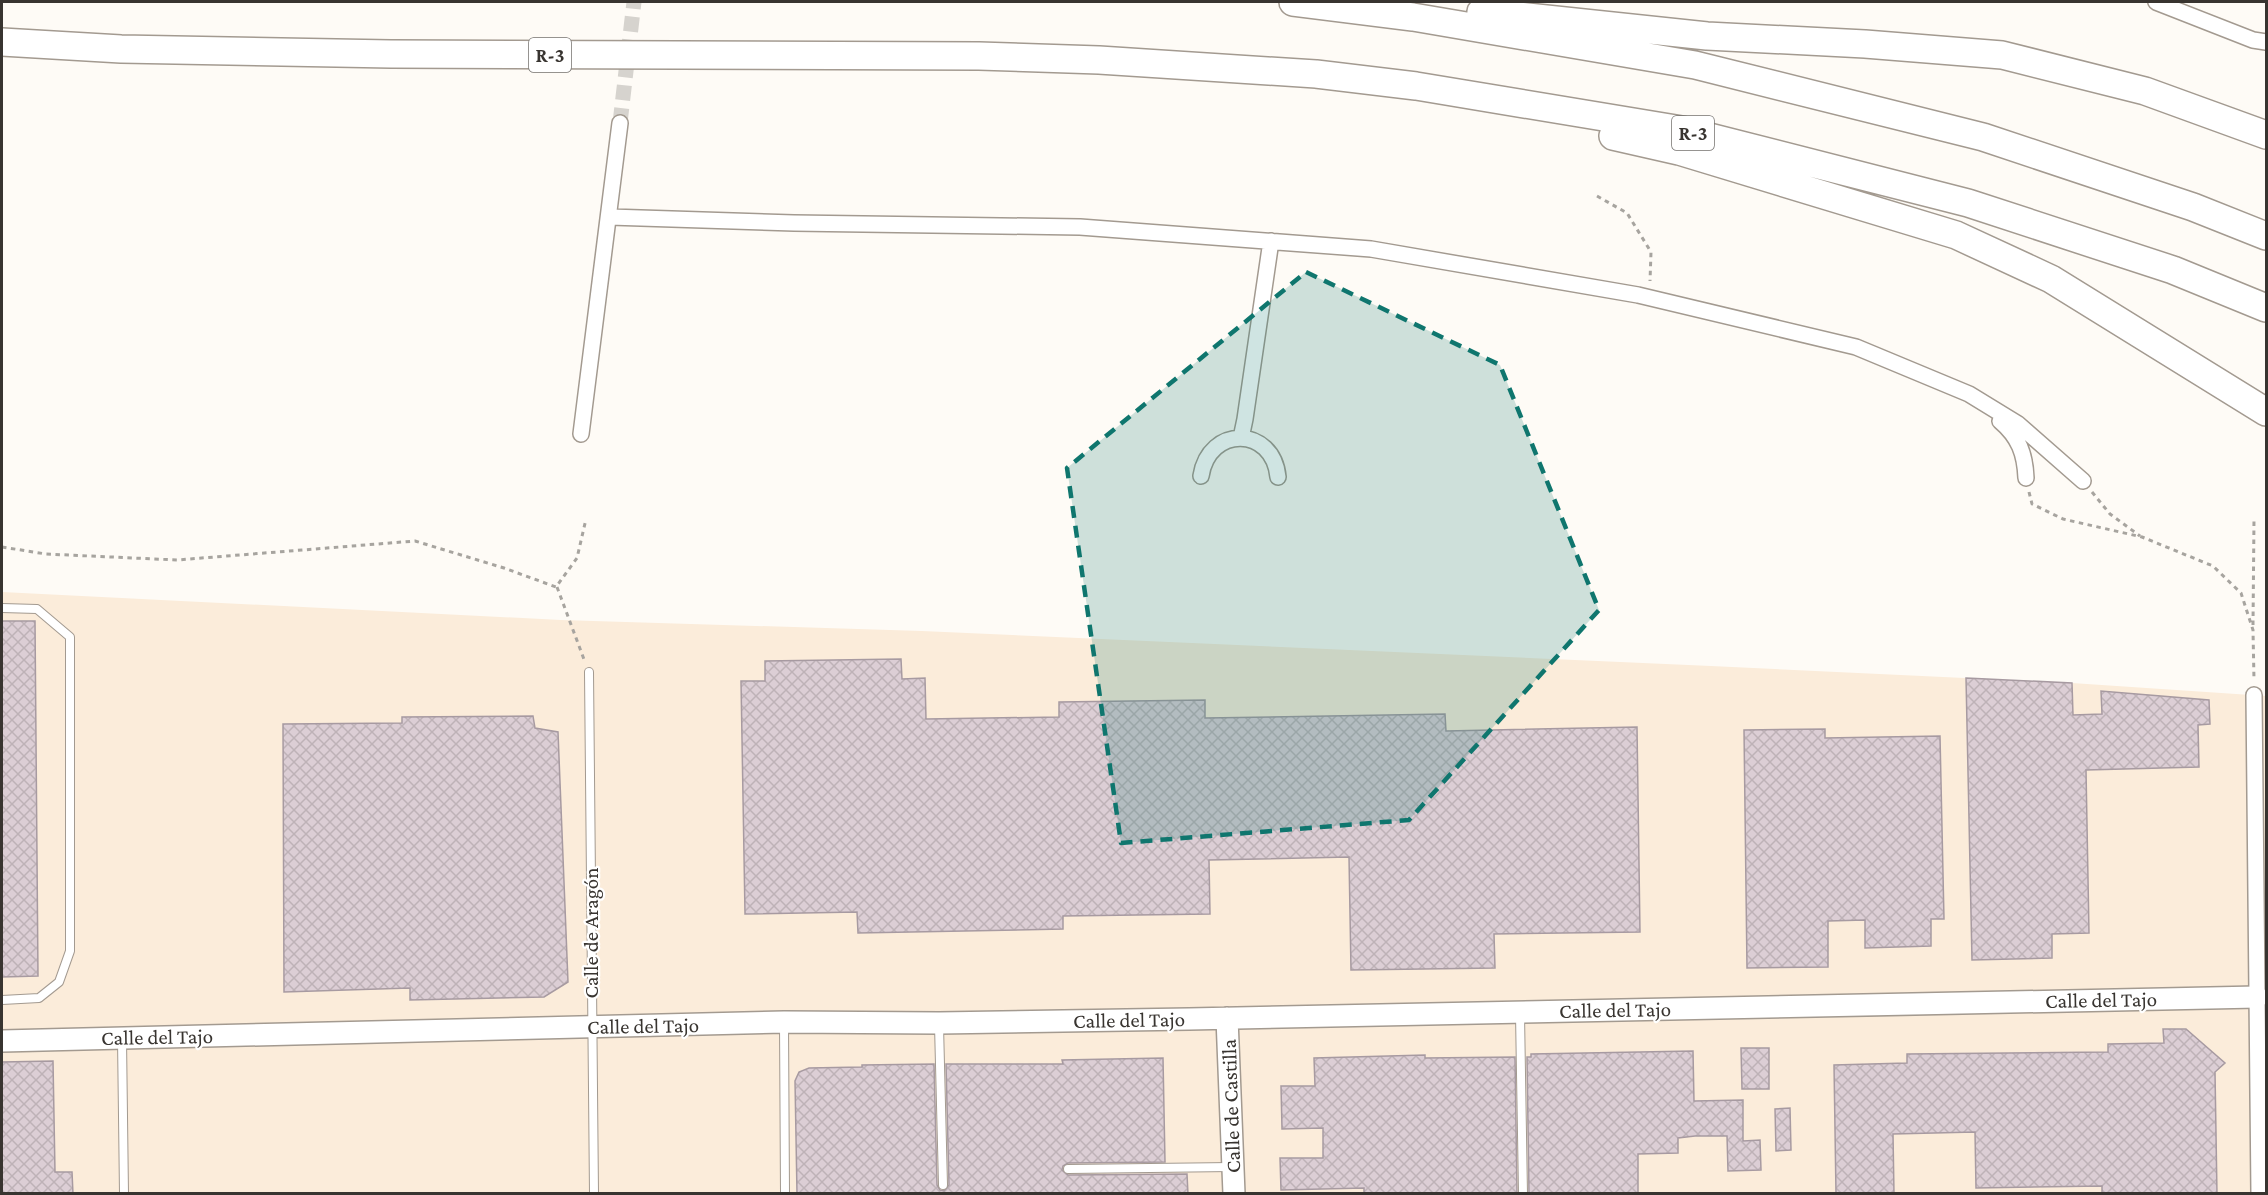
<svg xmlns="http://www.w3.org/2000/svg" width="2268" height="1195" viewBox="0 0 2268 1195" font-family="'Crimson Pro',serif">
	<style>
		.built { fill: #fbecda }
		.building { fill: url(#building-cross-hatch); stroke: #a79aa1; stroke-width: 1.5 }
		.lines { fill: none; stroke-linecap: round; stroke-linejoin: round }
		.street-tunnel { stroke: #d6d3ce; stroke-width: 15; stroke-dasharray: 15 8; stroke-linecap: butt }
		.lane-casing { stroke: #a39a90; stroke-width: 10 }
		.street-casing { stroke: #a39a90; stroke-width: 18 }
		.secondary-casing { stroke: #a39a90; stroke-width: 24 }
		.highway-casing { stroke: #a39a90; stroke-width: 30 }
		.path { stroke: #a7a49f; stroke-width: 3; stroke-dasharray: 4.5 4.5; stroke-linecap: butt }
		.lane { stroke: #fff; stroke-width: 8 }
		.street { stroke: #fff; stroke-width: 15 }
		.secondary { stroke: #fff; stroke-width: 21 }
		.highway { stroke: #fff; stroke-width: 27 }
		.marked { fill: #0f766e; fill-opacity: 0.2; stroke: #0f766e; stroke-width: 4.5; stroke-dasharray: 12 8; stroke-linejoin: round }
		.labels { text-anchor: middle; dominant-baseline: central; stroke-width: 4.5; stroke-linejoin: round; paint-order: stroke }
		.shield { fill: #fff; stroke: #74716e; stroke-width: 1.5 }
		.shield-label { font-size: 20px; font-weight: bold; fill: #383430 }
		.street-label { font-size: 21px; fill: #383430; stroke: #fff }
	</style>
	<defs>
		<pattern id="building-cross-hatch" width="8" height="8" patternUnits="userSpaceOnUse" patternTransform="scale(1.5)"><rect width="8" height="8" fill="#dcced5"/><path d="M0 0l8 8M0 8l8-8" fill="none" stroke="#beb2b7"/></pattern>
	</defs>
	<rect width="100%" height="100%" fill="#fefbf6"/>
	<path class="built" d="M2,592L561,620L922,631L1711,666L2072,683L2266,696V1193L2,1194Z"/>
	<path class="building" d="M2,621H35L38,976L2,977Z
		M901,659L902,679L925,678L926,719L1059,717V702L1205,700V718L1445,714L1446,731L1637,727L1640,932L1494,934L1495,968L1351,970L1349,857L1209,860L1210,914L1063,916V929L858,933L857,912L745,914L741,681H765V661Z
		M1966,678L2072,683L2073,715L2102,714L2101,691L2209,700L2210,724L2198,725L2199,767L2086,770L2089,933L2052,934V958L1972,960Z
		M533,716L535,728L558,732L568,982L544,997L410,1000V988L284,992L283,724L402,723V717Z
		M1825,729V738L1940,736L1944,919H1931V946L1865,948V920L1828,921V967L1747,968L1744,730Z
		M2163,1029H2186L2225,1063L2215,1072L2217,1194H2102V1186L1976,1188L1975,1132L1893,1134L1894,1194H1836L1834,1065L1907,1063V1054L2108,1052V1044L2164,1043Z
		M1741,1048H1769V1089H1742Z
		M1693,1051L1694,1101L1743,1100V1141L1760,1140L1761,1170L1728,1171L1727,1136H1695L1678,1138V1153L1638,1154V1194H1529L1527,1057H1531V1054Z
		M1425,1055V1058L1515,1057L1517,1194H1364V1188L1281,1190L1280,1158H1323V1128L1282,1129L1281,1086H1315L1314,1058Z
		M1163,1058L1165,1162L1068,1163L1063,1166L1062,1170L1068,1175L1187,1174L1188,1194H797L795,1081L799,1072L809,1068L862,1067V1065L934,1064L937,1185L940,1190L944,1191L949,1185L946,1064H1063L1062,1060Z
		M53,1061L55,1172H72L73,1194H2V1062Z
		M1790,1108L1791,1150L1776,1151L1775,1109Z"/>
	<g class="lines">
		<path class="street-tunnel" d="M620,123L634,2"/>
		<defs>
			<path id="lane" d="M2,608L37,609L70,637V951L59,982L39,998L2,1000
				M589,672L594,1194
				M1520,1014L1523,1194
				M784,1024L785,1194
				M939,1025L943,1185
				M122,1039L124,1194
				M1068,1169L1232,1167"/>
			<path id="street" d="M2156,2L2253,40L2266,42
				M610,217L794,223L1080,227L1371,249L1638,295L1856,347L1969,394L2018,424L2083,481
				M2000,421C2019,437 2025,454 2026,478
				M581,434L620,123
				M1241,438L1245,419L1271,241
				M1201,476C1209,425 1273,426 1278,477
				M2254,695L2259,1194"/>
			<path id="secondary" d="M1227,1018L1234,1194
				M2,1041L784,1022L939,1023L1189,1019L2257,997"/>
			<path id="highway" d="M1293,2L1413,17L1695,65L1983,137L2193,207L2266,236
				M1481,12L1707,36L1865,44L2002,55L2145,91L2266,135
				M2,42L121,49L391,54L979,56L1099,60L1316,74L1416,86L1682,130L1968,203L2173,270L2266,308
				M1613,136L1679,151L1956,235L2051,279L2266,412"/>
		</defs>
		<use href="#lane" class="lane-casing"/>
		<use href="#street" class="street-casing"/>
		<use href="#secondary" class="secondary-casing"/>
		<use href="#highway" class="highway-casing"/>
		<path class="path" d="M1597,196L1627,213L1651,252L1650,281
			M2029,492L2032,504L2063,519L2142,537L2213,566L2241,593L2253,630L2254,680
			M2092,492L2110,514L2140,536
			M2,547L46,554L177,560L415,541L504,568L556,587L577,558L586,519
			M557,587L585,662
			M2253,625L2254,519"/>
		<use href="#lane" class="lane"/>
		<use href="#street" class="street"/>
		<use href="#secondary" class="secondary"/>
		<use href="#highway" class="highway"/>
	</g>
	<path class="marked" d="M1306,272L1500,365L1599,610L1409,820L1121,843L1067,468Z"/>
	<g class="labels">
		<g class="shield">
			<rect x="529" y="38" width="42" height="34" rx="4.5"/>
			<rect x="1672" y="116" width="42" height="34" rx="4.5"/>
		</g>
		<g class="shield-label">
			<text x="550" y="55">R-3</text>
			<text x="1693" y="133">R-3</text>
		</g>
		<g class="street-label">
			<text transform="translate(591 933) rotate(-90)">Calle de Aragón</text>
			<text transform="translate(2101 1000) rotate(-1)">Calle del Tajo</text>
			<text transform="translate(1615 1010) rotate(-1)">Calle del Tajo</text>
			<text transform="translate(1129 1020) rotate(-1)">Calle del Tajo</text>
			<text transform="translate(643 1026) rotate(-1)">Calle del Tajo</text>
			<text transform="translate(157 1037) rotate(-1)">Calle del Tajo</text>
			<text transform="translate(1231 1106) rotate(-92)">Calle de Castilla</text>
		</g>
	</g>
	<rect width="2268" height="1195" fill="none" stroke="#383430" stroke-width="6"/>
</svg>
